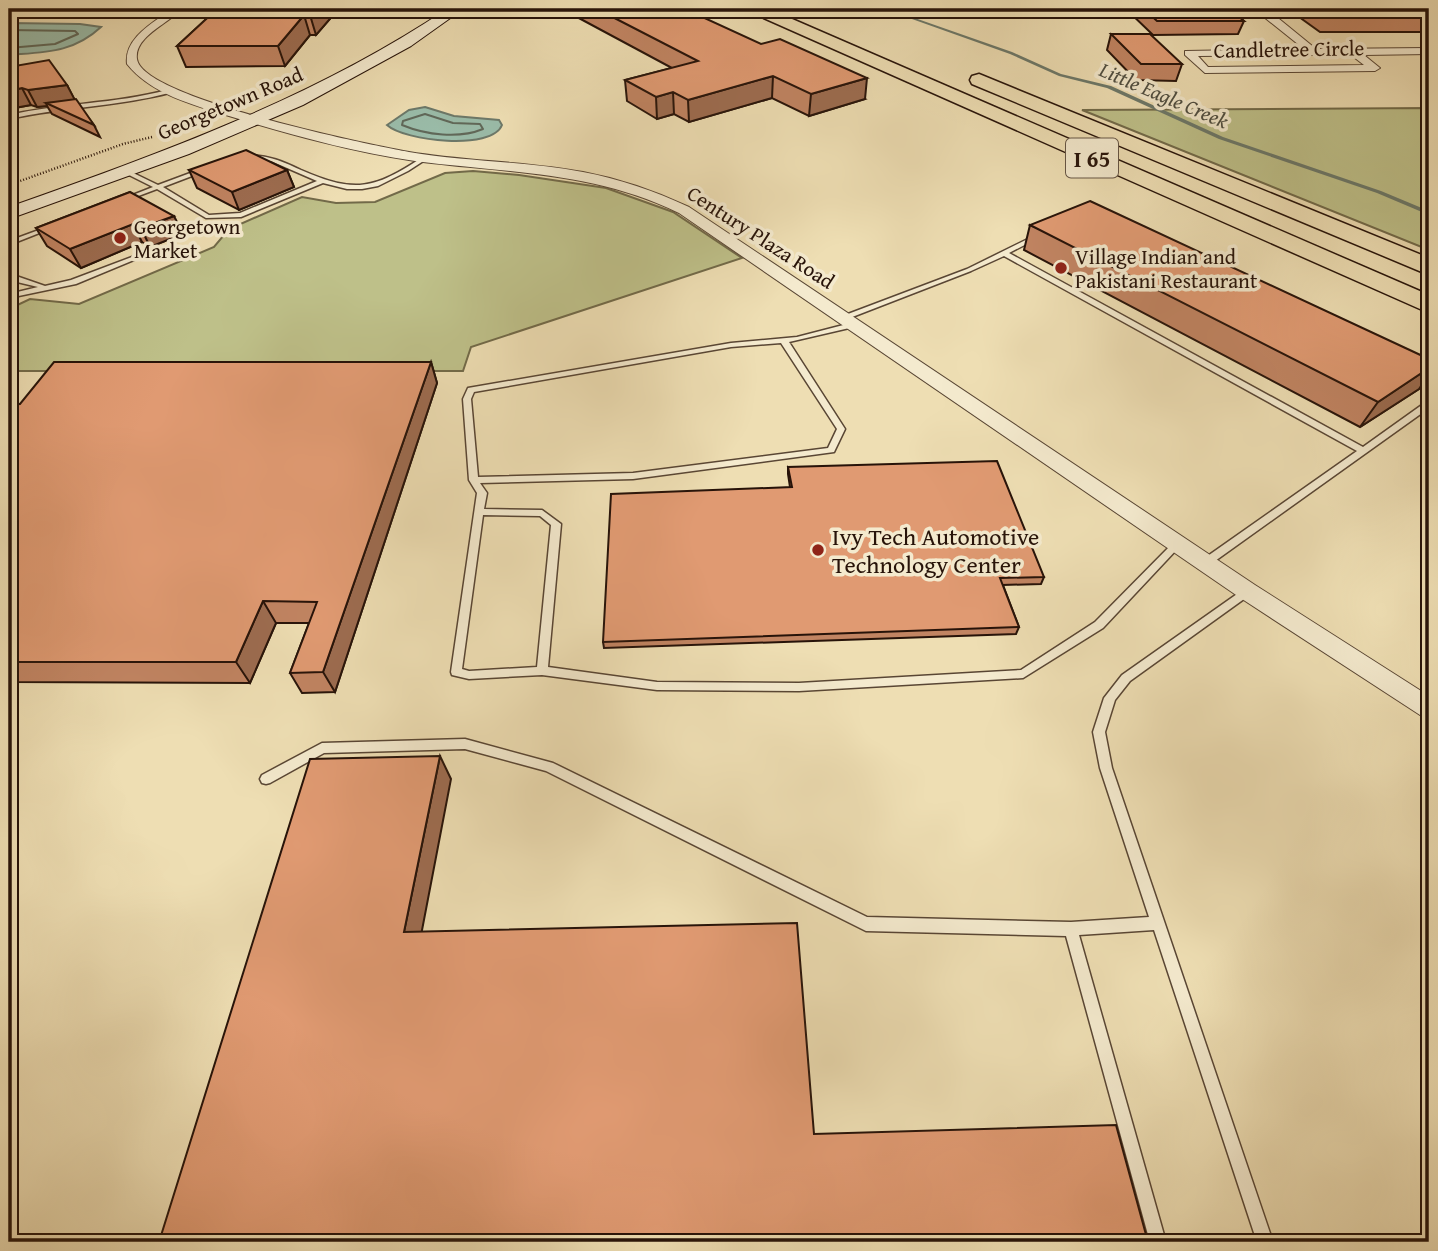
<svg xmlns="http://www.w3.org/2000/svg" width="1438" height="1251" viewBox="0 0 1438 1251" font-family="'Gentium Book Plus',serif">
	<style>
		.green { fill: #bec089; stroke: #726a49; stroke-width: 2 }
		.water { fill: #9abca9; stroke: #6c7869; stroke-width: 2 }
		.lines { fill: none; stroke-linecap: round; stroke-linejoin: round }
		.shore { stroke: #606859; stroke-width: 2 }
		.stream { fill: #6c7869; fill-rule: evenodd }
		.lane-casing { stroke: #594634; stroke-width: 3 }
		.street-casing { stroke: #594634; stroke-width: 2 }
		.secondary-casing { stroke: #271309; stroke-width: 2 }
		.highway-casing { stroke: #271309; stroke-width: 3 }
		.path { stroke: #271309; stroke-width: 2.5; stroke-dasharray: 1 2; stroke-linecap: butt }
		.lane { fill: #f4eace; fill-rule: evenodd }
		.street { fill: #f4eace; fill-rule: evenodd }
		.secondary { fill: #f4eace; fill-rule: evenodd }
		.highway { fill: #eedeb3; fill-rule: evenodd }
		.wall { fill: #c18462; stroke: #271309; stroke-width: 2 }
		.shaded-wall { fill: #9d6c50; stroke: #271309; stroke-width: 2 }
		.building { fill: #e09a72; stroke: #271309; stroke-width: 2 }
		.poi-dot { fill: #8f2418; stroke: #f4eace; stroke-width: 2.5 }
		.labels { text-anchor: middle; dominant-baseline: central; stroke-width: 7; stroke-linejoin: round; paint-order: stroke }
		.far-street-label { font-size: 21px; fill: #271309; stroke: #f4eace }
		.far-water-label { font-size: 21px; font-style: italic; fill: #4f4e41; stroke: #f4eace }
		.far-poi-label { font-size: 21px; fill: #271309; stroke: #f4eace; text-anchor: start }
		.shield { fill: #f4eace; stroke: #645444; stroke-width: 2 }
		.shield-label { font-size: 23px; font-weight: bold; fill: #271309 }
		.poi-label { font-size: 24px; fill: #271309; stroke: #f4eace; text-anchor: start }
	</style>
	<rect width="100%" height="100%" fill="#eedeb3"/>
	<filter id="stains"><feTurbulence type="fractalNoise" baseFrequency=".00286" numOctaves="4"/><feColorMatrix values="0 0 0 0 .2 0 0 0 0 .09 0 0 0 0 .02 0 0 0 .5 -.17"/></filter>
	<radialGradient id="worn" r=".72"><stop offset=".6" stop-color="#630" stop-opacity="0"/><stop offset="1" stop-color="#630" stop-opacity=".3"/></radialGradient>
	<path class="green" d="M1429,108V250L1082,110Z
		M473,171L519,175L606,188L673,212L742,258L471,347L463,371H9V309L30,299L79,304L214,247L229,229L302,197L336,203L375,202L445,173Z"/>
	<path class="water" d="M9,23L80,24L101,27C73,53 45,52 9,55Z
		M425,107L454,116L499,120L502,125C492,151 404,141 387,125L409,110Z"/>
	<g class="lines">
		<path class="shore" d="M9,30L75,31L78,34L55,44L9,48
			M425,114L453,123L480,124L483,129C459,139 426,135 402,125L403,121Z"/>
		<path class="stream" d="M884,9H889L1012,52L1061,74L1111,86L1223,137L1381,191L1429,211V215L1377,193L1219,139L1107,88L1059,76L1010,54Z"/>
		<defs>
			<path id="lane" d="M226,11L228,13L9,14V12Z
				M167,90L169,93C116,107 62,107 9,119V115C61,103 115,104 167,90Z
				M249,155C268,155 284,162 301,170C356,194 374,189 423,157L428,158L408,171L378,186L362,189H347L323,183L241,217L206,218L157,189L125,201L120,200L153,187L123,172L122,171L125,169L158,185L201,169H205V171L163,187L209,215L240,213L317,181L271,161L247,158V156Z
				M47,227L52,228L9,245V241Z
				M1038,234L1040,235V237L1009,253L1363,447L1426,402H1429V408L1208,566H1202L1200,563L1202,560L1357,451L1004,256L971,271L847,319L840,317L967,269Z
				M153,249L158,250L76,284L9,298V294L38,287L17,282L9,288V282L12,279L9,276V271L19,277L45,286L71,280Z
				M855,322L859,324L858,326L789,342L845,429L834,452L633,479L480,483L487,493L484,509L542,510L561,524L548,667L657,682L799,683L1021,670L1095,622L1174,542H1180L1182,544L1180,546L1103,628L1023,678L799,691L657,690L542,675L469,679L452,675L451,672L477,493L469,480L463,399L468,388L731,343L797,337ZM781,343L837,429L828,448L633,473L478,477L471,399L474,392L731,347ZM483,515L540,516L551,525L537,667L469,671L462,669Z
				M1409,376H1415L1429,383V388L1409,380Z
				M1247,587L1251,588L1252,591L1251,594L1130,681L1115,700L1105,732L1112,768L1273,1242H1257L1154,930L1079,935L1166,1242H1150L1066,936L866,931L546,771L465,749L324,753L270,783L266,784L262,783L260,779L262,775L322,743L465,739L553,763L867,917L1071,922L1149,917L1100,768L1093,732L1104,698L1122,675Z"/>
			<path id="street" d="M1200,9H1267L1316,49L1429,48V54L1364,55L1380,68L1375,71L1205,73L1185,55V51L1304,49L1259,13L1203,14L1198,11ZM1314,55H1351L1364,65L1208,67L1198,56Z
				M169,11L177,13C165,25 134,38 137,59C142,98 369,145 409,152C467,162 526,161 583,172C620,179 655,191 689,207L1255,585L1429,696V718L1420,715L1239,597L679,213C593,171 507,173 415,161C352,152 289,134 229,116C193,105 151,94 127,64C124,39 151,24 169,11Z"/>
			<path id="secondary" d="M447,9H463L411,46L303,105L189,154L9,219V207C162,153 312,99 447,9Z"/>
			<path id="highway" d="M748,9H769L1429,295V313L750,12Z
				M979,74L1429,258V275L972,84L970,80L972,76Z"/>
		</defs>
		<use href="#lane" class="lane-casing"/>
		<use href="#street" class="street-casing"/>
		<use href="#secondary" class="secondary-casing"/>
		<use href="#highway" class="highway-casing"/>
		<path class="path" d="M9,185L123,144L152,137"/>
		<use href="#lane" class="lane"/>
		<use href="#street" class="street"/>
		<use href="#secondary" class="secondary"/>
		<use href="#highway" class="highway"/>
	</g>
	<path class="wall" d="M217,9L335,13L316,35H310L285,66L186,67L177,46Z
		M562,9H685L865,99L809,116L772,98L689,122L674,114L657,119L627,101L625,80L672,68Z
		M1126,9H1229L1244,21L1238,34L1153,35Z
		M1288,9H1429V32H1320Z
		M1111,34L1182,64L1176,81L1136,80L1107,50Z
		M9,67L67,85L74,99L94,125L100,137L52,114L47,106L37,107L31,105L9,109Z
		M189,170H287L294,187L239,210L197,188Z
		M130,192L183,234L150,247L142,242L81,268L47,246L36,228Z
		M1030,225L1419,389L1360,427L1024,250Z
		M431,362L437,383L335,692L302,693L290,673L309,623H276L250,683L9,682V405L20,404Z
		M788,467L1044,577L1041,584L1003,585L1019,627L1016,634L604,648L603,642L790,487L788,474Z"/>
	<path class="shaded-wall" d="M316,9H334L335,13L316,35L310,15Z
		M304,15L310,35L285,66L278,46Z
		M773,76L772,98L689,122L688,100Z
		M867,78L865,99L809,116L811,94Z
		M67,85L76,102L46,103L47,106L37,107L28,90Z
		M22,88L31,105L9,109V91Z
		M673,92L674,114L657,119L656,97Z
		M287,170L294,187L239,210L232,192Z
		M174,216L183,234L150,247L141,228Z
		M133,224L142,242L81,268L70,249Z
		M431,362L437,383L335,692L323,672Z
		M1429,368V374L1419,389L1360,427L1378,402Z
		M263,601L276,623L250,683L236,662Z
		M440,756L451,779L418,951L404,932Z"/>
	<path class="building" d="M217,9H316L310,15H304L278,46H177Z
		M597,9H685L761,44L780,39L867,78L811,94L773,76L688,100L673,92L656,97L625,80L698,61Z
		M1144,9H1229L1244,21H1157Z
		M1315,9H1429V17H1327Z
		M1111,34H1150L1182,64H1141Z
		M49,60L67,85L28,90L22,88L9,91V67Z
		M76,99L94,125L46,103Z
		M246,150L287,170L232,192L189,170Z
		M130,192L174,216L141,228L133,224L70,249L36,228Z
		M1090,201L1429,359V368L1378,402L1030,225Z
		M54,362H431L323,672L290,673L317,602L263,601L236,662H9V405L20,404Z
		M997,461L1044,577L1000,578L1019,627L603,642L611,494L792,487L788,467Z
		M440,756L404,932L797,923L814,1134L1116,1125L1148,1242H159L310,759Z"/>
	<g class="poi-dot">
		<circle cx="120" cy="238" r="7"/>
		<circle cx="1061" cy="268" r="7"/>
		<circle cx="818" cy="550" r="7"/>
	</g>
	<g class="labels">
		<g class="far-street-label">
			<text transform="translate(1289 49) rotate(-1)">Candletree Circle</text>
			<text transform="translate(230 103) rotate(-23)">Georgetown Road</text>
			<text transform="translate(761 237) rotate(33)">Century Plaza Road</text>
		</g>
		<g class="far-water-label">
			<text transform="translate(1164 95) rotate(23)">Little Eagle Creek</text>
		</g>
		<g class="far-poi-label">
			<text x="134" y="226">Georgetown<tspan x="134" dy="24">Market</tspan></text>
			<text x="1075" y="256">Village Indian and<tspan x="1075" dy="24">Pakistani Restaurant</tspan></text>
		</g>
		<rect class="shield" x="1066" y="138.5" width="52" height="39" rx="5"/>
		<g class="shield-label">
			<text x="1092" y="158">I 65</text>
		</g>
		<g class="poi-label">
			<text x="832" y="536">Ivy Tech Automotive<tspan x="832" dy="28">Technology Center</tspan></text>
		</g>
	</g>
	<rect width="1438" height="1251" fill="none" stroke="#eedeb3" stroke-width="35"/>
	<rect x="10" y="10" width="1417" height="1230" fill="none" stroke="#271309" stroke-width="3.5"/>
	<rect x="18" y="18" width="1403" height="1216" fill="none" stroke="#271309" stroke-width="2"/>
	<rect width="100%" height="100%" filter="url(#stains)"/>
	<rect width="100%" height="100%" fill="url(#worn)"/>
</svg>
